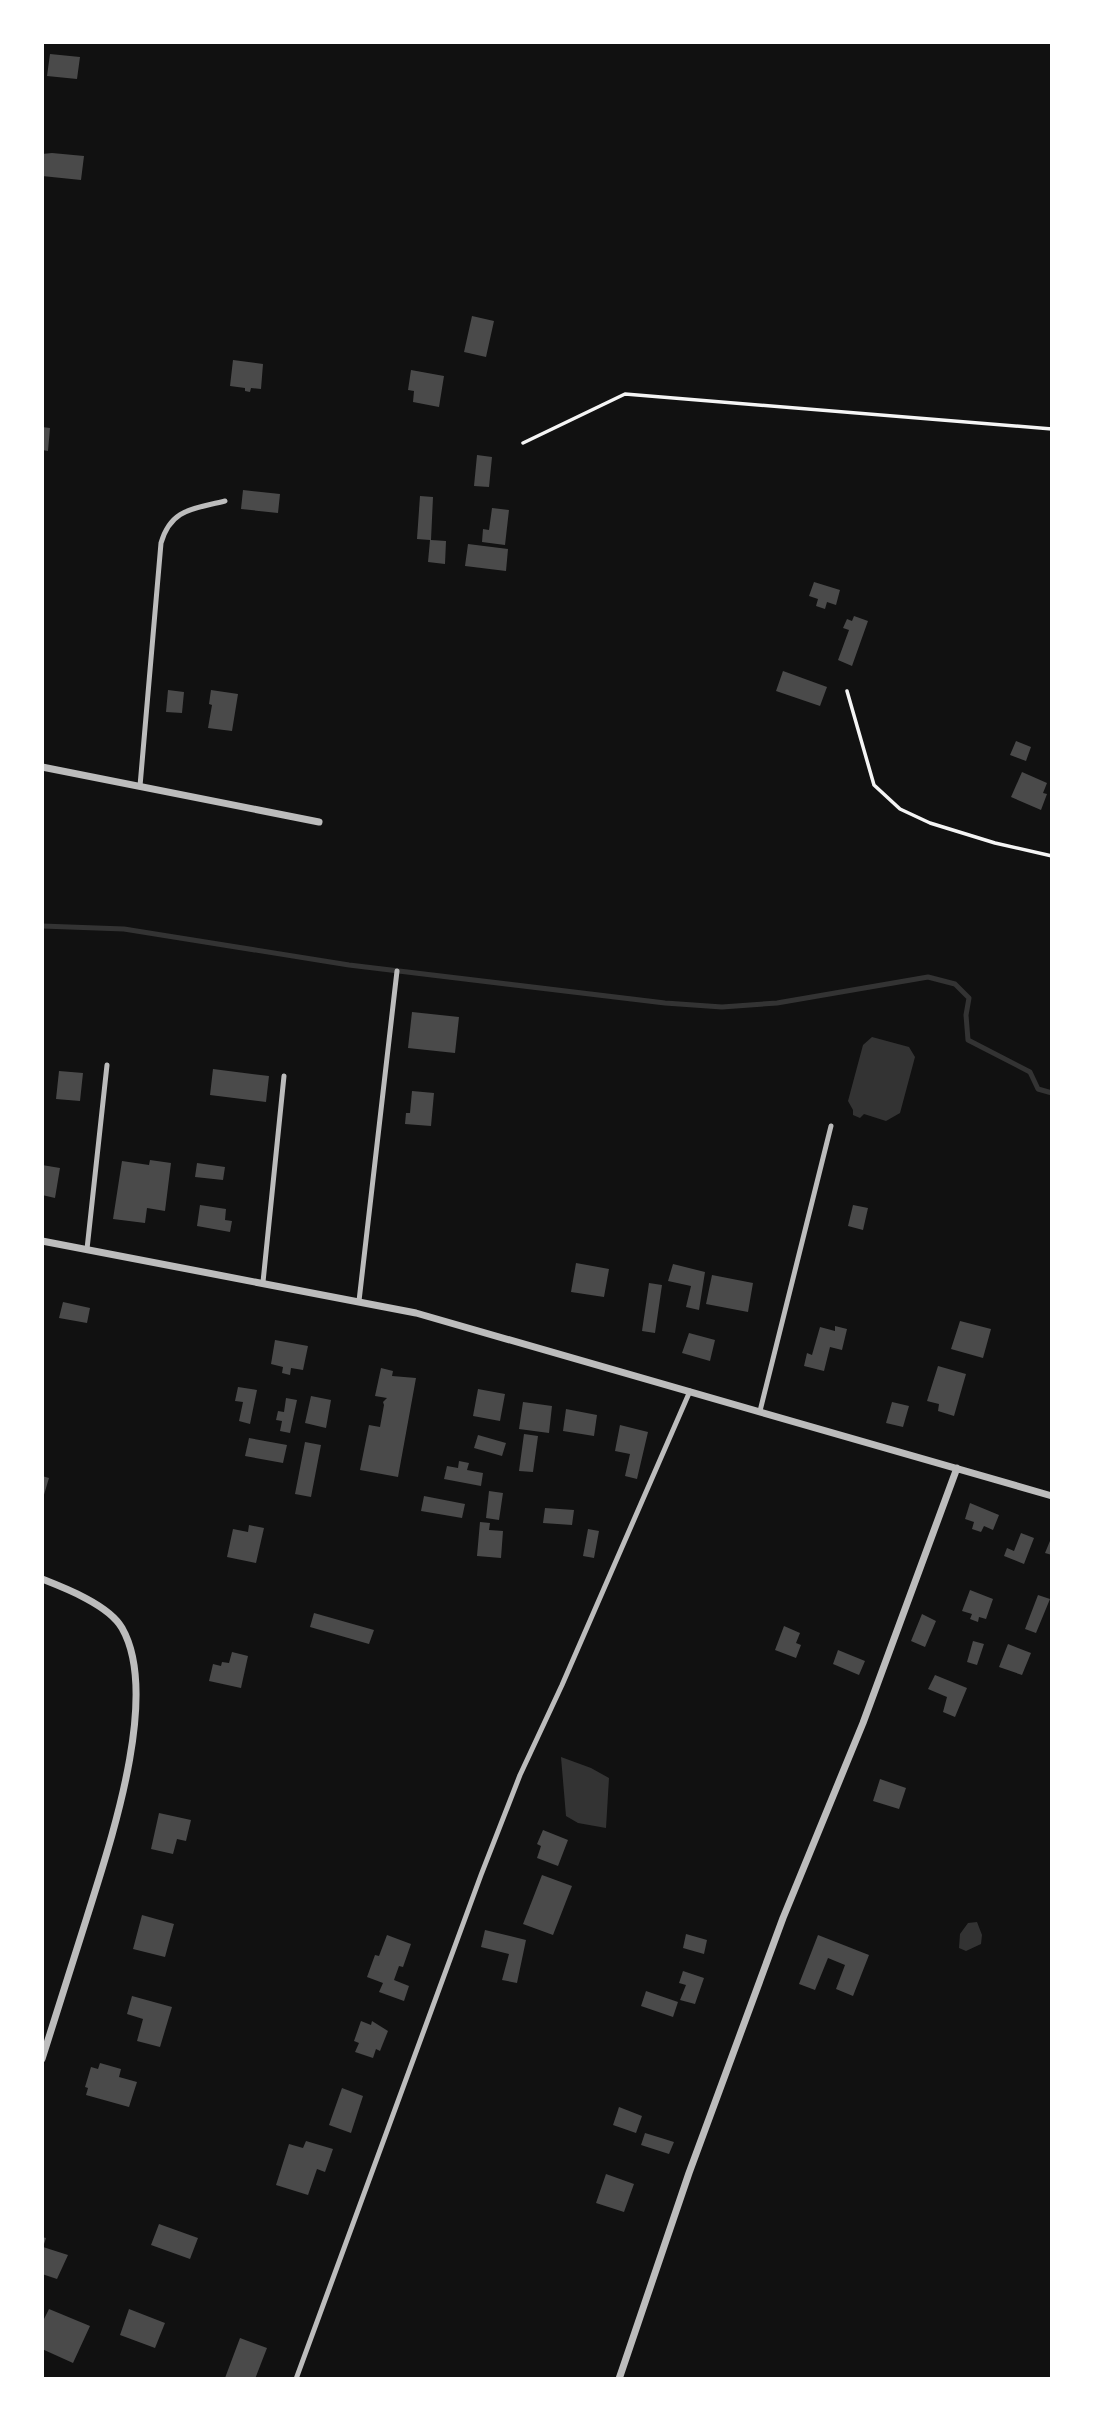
<svg xmlns="http://www.w3.org/2000/svg" width="1094" height="2421" viewBox="0 0 1094 2421" font-family="'DejaVu Sans',sans-serif">
	<style>
		.water { fill: #333 }
		.lines { fill: none; stroke-linecap: round; stroke-linejoin: round }
		.stream { stroke: #333; stroke-width: 5 }
		.building { fill: #4a4a4a }
		.path { stroke: #f5f5f5; stroke-width: 3.5 }
		.service { stroke: #bcbcbc; stroke-width: 5 }
		.minor { stroke: #bcbcbc; stroke-width: 7 }
	</style>
	<rect width="100%" height="100%" fill="#111"/>
	<path class="water" d="M872,1037L909,1047L915,1057L900,1113L886,1121L864,1114L860,1118L853,1115V1110L848,1101L863,1045Z
		M561,1757L591,1768L609,1778L606,1828L578,1823L566,1816Z
		M977,1922L982,1935L981,1944L966,1951L959,1948L960,1934L968,1923Z"/>
	<g class="lines">
		<path class="stream" d="M42,926L124,929L349,965L665,1003L722,1007L777,1003L928,977L955,984L969,998L966,1015L968,1040L1030,1072L1038,1089L1052,1093"/>
	</g>
	<path class="building" d="M50,54L80,57L77,79L47,76Z
		M52,153L84,156L81,180L42,176V154Z
		M472,316L494,321L486,357L464,352Z
		M233,360L263,364L261,389L251,388L250,392L245,391V388L230,386Z
		M411,370L444,376L439,407L413,402L414,391L408,390Z
		M42,427L50,428L48,451L42,450Z
		M477,455L492,457L489,487L474,486Z
		M243,490L280,494L278,513L241,509Z
		M420,496L433,497L431,540L446,541L445,564L428,562L430,540L417,539Z
		M492,508L509,510L505,545L482,542L483,529L489,530Z
		M468,544L508,549L506,571L465,566Z
		M814,582L840,590L836,605L827,602L825,609L816,606L818,599L809,596Z
		M854,616L868,621L852,666L838,660L849,630L843,628L847,619L852,621Z
		M783,671L827,687L820,706L776,691Z
		M168,690L184,692L182,713L166,712Z
		M211,690L238,694L232,731L208,728L212,705L209,704Z
		M1016,741L1031,747L1026,761L1010,755Z
		M1022,772L1047,783L1043,793L1047,794L1041,810L1011,797Z
		M412,1012L459,1017L455,1053L408,1048Z
		M213,1069L269,1076L266,1102L210,1095Z
		M59,1071L83,1073L80,1101L56,1099Z
		M412,1091L434,1093L431,1126L405,1124L406,1113H410Z
		M150,1160L171,1163L165,1211L147,1208L145,1223L113,1219L122,1161L149,1165Z
		M197,1163L225,1167L223,1180L195,1177Z
		M42,1165L60,1168L55,1198L42,1195Z
		M200,1205L226,1209L225,1220L232,1221L230,1232L197,1226Z
		M853,1205L868,1208L863,1230L848,1226Z
		M576,1263L609,1269L604,1297L571,1292Z
		M673,1264L705,1272L699,1310L686,1307L691,1286L668,1281Z
		M712,1275L753,1283L748,1312L706,1304Z
		M649,1283L662,1285L655,1333L642,1331Z
		M63,1302L90,1308L87,1323L59,1318Z
		M960,1321L991,1329L983,1358L951,1349Z
		M835,1326L847,1329L842,1350L830,1347L824,1371L804,1366L807,1353L812,1355L820,1327L835,1331Z
		M689,1333L715,1340L710,1361L682,1353Z
		M275,1340L308,1346L303,1370L291,1368L290,1375L282,1373L283,1367L271,1364Z
		M938,1366L966,1374L954,1416L938,1411L939,1404L927,1401Z
		M381,1368L393,1371L392,1376L416,1378L398,1477L360,1470L369,1425L380,1427L384,1405L383,1402L387,1398L375,1396Z
		M238,1387L257,1390L250,1424L239,1421L243,1402L235,1401Z
		M478,1389L505,1394L500,1421L473,1416Z
		M311,1396L331,1400L326,1428L305,1423Z
		M286,1398L297,1400L290,1433L280,1431L282,1421L276,1420L278,1411L284,1412Z
		M523,1402L552,1406L549,1433L519,1429Z
		M892,1402L909,1406L903,1427L886,1423Z
		M566,1409L597,1415L594,1436L563,1431Z
		M620,1425L648,1432L637,1479L625,1476L630,1454L615,1451Z
		M524,1434L538,1436L533,1472L519,1471Z
		M478,1435L506,1443L502,1456L474,1448Z
		M249,1438L287,1445L283,1463L245,1456Z
		M305,1442L321,1445L311,1497L295,1494Z
		M459,1461L469,1463L467,1470L483,1473L481,1486L444,1479L447,1466L458,1468Z
		M42,1476L49,1478L43,1498H42Z
		M489,1491L503,1493L499,1520L486,1518Z
		M424,1496L465,1504L462,1518L421,1511Z
		M970,1503L999,1515L993,1530L984,1526L981,1532L972,1529L974,1522L965,1519Z
		M545,1508L574,1510L572,1525L543,1523Z
		M480,1522L490,1523L489,1530L503,1531L501,1558L477,1556Z
		M249,1525L264,1528L256,1563L227,1557L233,1529L248,1532Z
		M588,1529L599,1531L594,1558L583,1556Z
		M1021,1533L1034,1538L1024,1564L1004,1556L1007,1548L1014,1551Z
		M1052,1536V1555L1045,1553Z
		M970,1590L993,1599L986,1619L979,1617L978,1622L970,1619L972,1614L962,1611Z
		M1038,1595L1050,1599L1036,1633L1025,1629Z
		M314,1613L374,1630L369,1644L310,1627Z
		M922,1614L936,1621L925,1647L911,1641Z
		M784,1626L800,1633L796,1643L801,1645L796,1658L775,1650Z
		M973,1641L984,1644L977,1665L967,1662Z
		M1008,1644L1031,1653L1022,1675L999,1667Z
		M838,1650L865,1661L859,1675L833,1664Z
		M232,1652L248,1656L241,1688L209,1681L213,1664L221,1666L222,1662L229,1663Z
		M935,1675L967,1688L955,1717L943,1712L947,1697L928,1689Z
		M880,1779L906,1788L899,1809L873,1801Z
		M159,1813L191,1820L186,1841L177,1839L173,1854L151,1849Z
		M543,1830L568,1840L558,1866L537,1858L541,1846L537,1844Z
		M542,1875L572,1886L553,1935L523,1924Z
		M142,1915L174,1924L165,1957L133,1949Z
		M485,1930L526,1940L517,1983L502,1980L509,1954L481,1947Z
		M686,1934L707,1940L704,1954L683,1948Z
		M387,1935L411,1944L403,1967L399,1966L394,1980L409,1986L404,2001L379,1992L383,1983L367,1977L375,1955L379,1956Z
		M818,1935L869,1955L853,1996L836,1989L845,1965L828,1958L815,1990L799,1984Z
		M683,1971L704,1978L695,2004L680,2000L686,1985L679,1983Z
		M646,1991L678,2002L673,2017L641,2006Z
		M132,1996L172,2007L160,2047L137,2041L143,2019L127,2014Z
		M361,2021L371,2025L372,2021L388,2031L380,2051L376,2049L373,2058L355,2052L359,2043L354,2041Z
		M100,2063L121,2069L119,2077L137,2082L129,2107L86,2095L88,2088L85,2087L91,2067L98,2069Z
		M342,2088L363,2096L351,2133L329,2125Z
		M619,2107L642,2116L636,2133L613,2125Z
		M645,2133L674,2142L669,2154L641,2145Z
		M306,2141L333,2149L325,2172L317,2169L308,2195L276,2185L289,2144L303,2148Z
		M606,2174L634,2184L624,2212L596,2203Z
		M159,2224L198,2238L190,2259L151,2245Z
		M42,2237L46,2238L43,2247L68,2255L57,2279L42,2274Z
		M49,2309L90,2326L73,2363L42,2349V2323Z
		M129,2309L165,2323L155,2348L120,2335Z
		M240,2338L267,2348L255,2379L225,2378Z"/>
	<g class="lines">
		<path class="path" d="M523,443L625,394L1052,429
			M847,691L874,785L900,809L930,823L995,843L1052,856"/>
		<path class="service" d="M140,786L161,543C171,508 194,509 225,501
			M87,1249L107,1065
			M263,1282L284,1076
			M359,1301L397,971
			M760,1411L831,1126
			M296,2379L481,1875L520,1775L562,1685L690,1391"/>
		<path class="minor" d="M42,767L319,822
			M42,1241L416,1313L1052,1496
			M42,1579C65,1588 109,1605 122,1628C161,1696 109,1846 87,1917C72,1964 57,2012 42,2059
			M619,2379L689,2173L783,1918L863,1723L957,1468"/>
	</g>
	<rect width="1094" height="2421" fill="none" stroke="#ffffff" stroke-width="88"/>
</svg>
